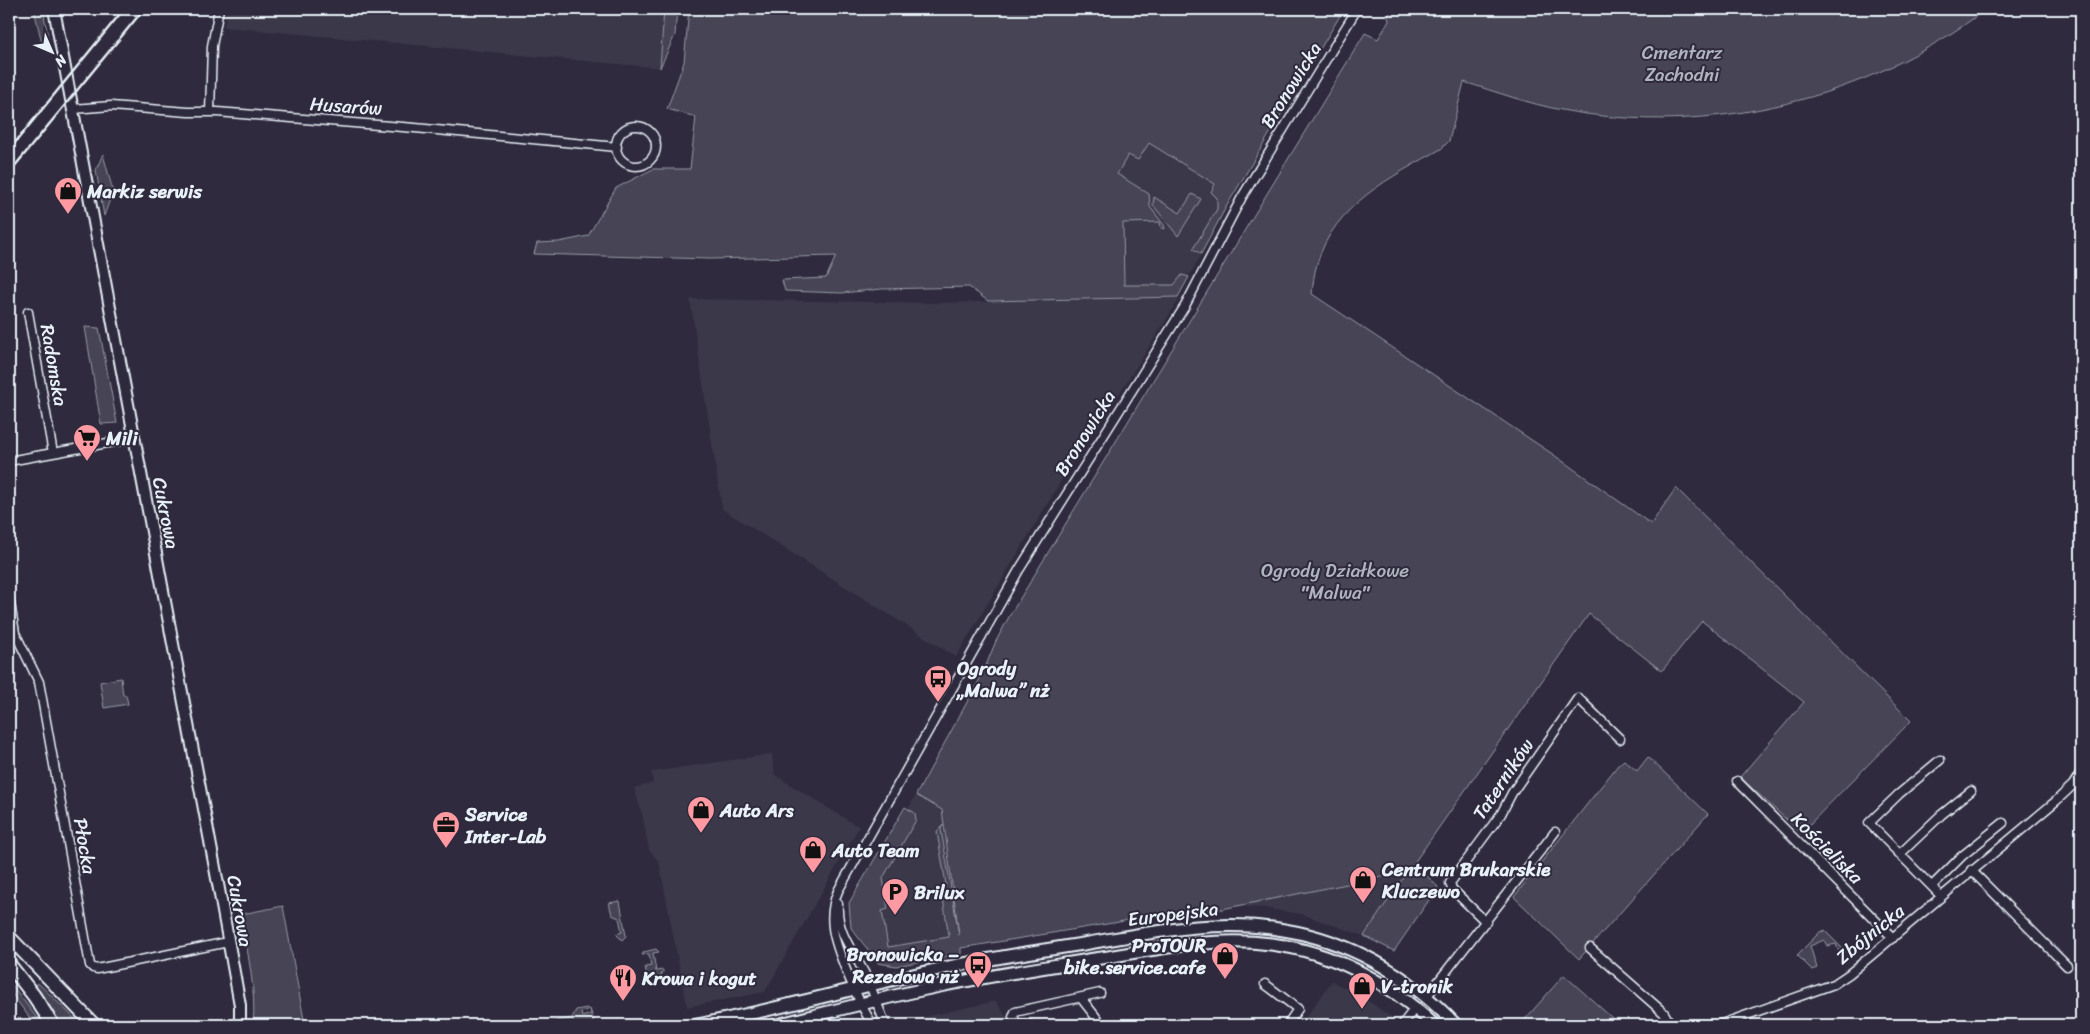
<svg xmlns="http://www.w3.org/2000/svg" width="2090" height="1034" viewBox="0 0 2090 1034" font-family="Sriracha,sans-serif">
	<style>
		.built { fill: #3b3749 }
		.green { fill: #464455; stroke: #979aa6 }
		.lines { fill: none; stroke-linecap: round; stroke-linejoin: round }
		.minor-casing { stroke: #e8f1f8; stroke-width: 11 }
		.tertiary-casing { stroke: #e8f1f8; stroke-width: 14 }
		.secondary-casing { stroke: #e8f1f8; stroke-width: 15 }
		.primary-casing { stroke: #e8f1f8; stroke-width: 16 }
		.minor { stroke: #2f2a3d; stroke-width: 8 }
		.tertiary { stroke: #2f2a3d; stroke-width: 10 }
		.secondary { stroke: #2f2a3d; stroke-width: 11 }
		.primary { stroke: #2f2a3d; stroke-width: 12 }
		.rail { stroke: #e8f1f8; stroke-width: 2.5 }
		.labels { text-anchor: middle; dominant-baseline: central; stroke-width: 4; stroke-linejoin: round; paint-order: stroke }
		.park-label { font-size: 19px; fill: #afb4bf; stroke: #2f2a3d }
		.street-label { font-size: 19px; fill: #e8f1f8; stroke: #2f2a3d }
		.poi-label { font-size: 19px; font-weight: bold; fill: #e8f1f8; stroke: #2f2a3d; text-anchor: start }
	</style>
	<rect width="100%" height="100%" fill="#2f2a3d"/>
	<filter id="ink" filterUnits="userSpaceOnUse"><feTurbulence type="fractalNoise" baseFrequency=".02" numOctaves="2"/><feDisplacementMap in="SourceGraphic" scale="10" xChannelSelector="R" yChannelSelector="G"/><feConvolveMatrix kernelMatrix="1 2 1 2 8 2 1 2 1" color-interpolation-filters="sRGB"/></filter>
	<g filter="url(#ink)">
		<path class="built" d="M227,9H664L660,68L224,27Z
			M1110,114L1236,190L1178,297L1179,300L1095,432L1090,437L1088,436L956,657L722,509L690,299L941,303L1112,298Z
			M772,754L775,775L859,827L765,992L687,1007L659,862L649,850L643,818L634,788L653,783L651,772Z
			M916,795L942,810L961,948L881,962L851,906Z
			M1408,872L1364,936L1301,914L1263,908L1233,906Z
			M1332,981L1364,998L1400,1023L1398,1025H1300Z
			M996,1001L1009,1021L1003,1025H907L910,1020Z"/>
		<path class="green" d="M34,9H43L50,49L45,50L43,48Z
			M664,9H677L675,35L660,68Z
			M689,9H1344L1226,207L1201,254L1193,249L1217,209V198L1211,192L1215,184L1149,143L1138,160L1128,155L1117,174L1149,194L1150,207L1164,225L1165,229L1161,228L1160,222L1123,223L1124,285H1174L1182,275L1189,277L1178,297L988,301L969,287L882,289L842,293L785,291L782,280L826,278L836,256L710,259L534,254L537,243L559,242L588,236L616,188L653,169H690L696,117L667,109L684,62Z
			M1393,9H1986C1869,99 1709,138 1562,110C1529,104 1497,92 1464,82L1449,141L1441,149C1392,177 1334,204 1317,264C1314,273 1313,284 1312,294L1554,455L1651,524L1676,488L1911,721L1801,833L1740,777L1804,702L1702,621L1662,671L1589,614L1414,863L1438,887L1394,951L1364,936L1407,872L1222,909L1163,912L1119,922L961,948V954L896,966L878,963L851,928L849,903L905,807L915,813L916,820L883,878L888,909L882,911L888,947L949,937L941,886L946,885L937,832L943,824L941,829L959,935L942,810L916,795L982,675L996,641L1010,615L1365,33L1378,39L1389,21L1388,16Z
			M103,154L113,191L104,216L96,170Z
			M1192,194L1201,199L1178,236L1153,205L1154,197L1180,213Z
			M85,327L99,328L117,423L101,424Z
			M121,678L123,695H126L128,704L104,708L100,682Z
			M1648,757L1708,814L1579,959L1514,897L1618,765L1624,760L1637,771Z
			M620,901L626,936L622,940L616,934L622,932L619,918L612,915L609,903Z
			M283,906L305,1025H253C257,989 246,951 242,914Z
			M1821,931L1823,932L1825,931L1846,952L1840,955L1836,944L1827,946L1824,940L1810,946L1817,968L1812,970L1797,955Z
			M656,949L659,952L653,953L656,971L663,970V972L660,977L652,979L647,976L645,967L651,966L649,954L642,955L644,952Z
			M1564,975L1620,1025H1520Z
			M9,981L42,1025H35L9,990Z
			M38,983L78,1022L82,1025H62L35,985Z
			M587,1008L588,1010L581,1012L582,1017L591,1014L590,1009L595,1025H535L572,1018L576,1010Z"/>
		<g class="lines">
			<defs>
				<path id="minor" d="M73,109L111,106L188,112H217L415,128L617,147
					M210,112L212,46L219,9
					M616 146a20 20 0 1 1 40 0a20 20 0 1 1-40 0Z
					M28,312L53,453
					M9,461L135,438
					M9,597L15,633L39,682L90,965L93,968L97,969L228,942
					M1940,760L1899,794L1869,823L1941,896
					M1737,781L1893,938
					M1900,854L1941,815L1971,791
					M1971,870L2067,966
					M1932,886L1962,856L2003,823
					M838,904C836,934 855,953 867,978C874,994 879,1010 886,1025
					M1486,922L1452,889L1450,883L1501,814L1512,793L1578,698L1620,739
					M1590,948L1664,1013L1671,1025
					M1265,984L1298,1009L1287,1025
					M1427,996L1555,832
					M1081,998L1102,1025
					M873,1025C861,1008 854,989 846,970C835,943 826,919 838,891L1019,570L1185,306L1242,197L1357,9
					M1016,1025H1031
					M1017,1025L1013,1017L1015,1012L1100,993
					M1402,1025L1415,1008
					M1719,1025L1834,984L1849,974L2056,801L2073,785L2081,772"/>
				<path id="tertiary" d="M54,9L218,884L240,1005V1025"/>
				<path id="secondary" d="M697,1025C779,1009 858,987 939,969C989,958 1039,951 1089,943C1154,932 1219,918 1284,930C1351,941 1409,976 1456,1025
					M777,1025C829,1012 882,998 935,987C988,976 1041,968 1095,959C1152,950 1212,936 1271,944C1333,952 1389,982 1434,1025"/>
				<path id="primary" d="M9,937L94,1025
					M9,964L34,996L53,1025"/>
			</defs>
			<use href="#minor" class="minor-casing"/>
			<use href="#tertiary" class="tertiary-casing"/>
			<use href="#secondary" class="secondary-casing"/>
			<use href="#primary" class="primary-casing"/>
			<use href="#minor" class="minor"/>
			<use href="#tertiary" class="tertiary"/>
			<use href="#secondary" class="secondary"/>
			<use href="#primary" class="primary"/>
			<path class="rail" d="M9,150L124,9
				M9,173L144,9"/>
		</g>
	</g>
	<defs>
		<symbol id="shop-pin" viewBox="-11 -11 22 30"><path d="M0 17L-7.5 6A9.5 9.5 0 1 1 7.5 6Z" fill="#ff9aa2" stroke="#2f2a3d"/><path d="M-5-2.5h2.3a2.7 3.5 0 0 1 5.4 0H5L5.5 6h-11ZM-1.5-2.5h3a1.5 2.3 0 0 0-3 0Z" fill="#111"/></symbol>
		<symbol id="supermarket-pin" viewBox="-11 -11 22 30"><path d="M0 17L-7.5 6A9.5 9.5 0 1 1 7.5 6Z" fill="#ff9aa2" stroke="#2f2a3d"/><path d="M-6-5.5h2.5l.6 2H6L4.5 2H-2.5L-4.4-4H-6ZM-1.5 3.2a1.3 1.3 0 1 0 .1 0ZM3 3.2a1.3 1.3 0 1 0 .1 0Z" fill="#111"/></symbol>
		<symbol id="bus-pin" viewBox="-11 -11 22 30"><path d="M0 17L-7.5 6A9.5 9.5 0 1 1 7.5 6Z" fill="#ff9aa2" stroke="#2f2a3d"/><path d="M-5-6H5V4H4V6H2V4H-2V6H-4V4H-5ZM-3.5-4V0h7V-4ZM-3.5 1.2v1.5H-2V1.2ZM2 1.2v1.5H3.5V1.2Z" fill="#111"/></symbol>
		<symbol id="office-pin" viewBox="-11 -11 22 30"><path d="M0 17L-7.5 6A9.5 9.5 0 1 1 7.5 6Z" fill="#ff9aa2" stroke="#2f2a3d"/><path d="M-6-3h4V-5.5h4V-3h4V5H-6ZM-1-4.5V-3h2v-1.5ZM-6 0V1H6V0Z" fill="#111"/></symbol>
		<symbol id="parking-pin" viewBox="-11 -11 22 30"><path d="M0 17L-7.5 6A9.5 9.5 0 1 1 7.5 6Z" fill="#ff9aa2" stroke="#2f2a3d"/><path d="M-3.5-5.5H1a3.5 3.5 0 0 1 0 7H-1V5.5H-3.5ZM-1-3.4V-.6H.8a1.4 1.4 0 0 0 0-2.8Z" fill="#111"/></symbol>
		<symbol id="restaurant-pin" viewBox="-11 -11 22 30"><path d="M0 17L-7.5 6A9.5 9.5 0 1 1 7.5 6Z" fill="#ff9aa2" stroke="#2f2a3d"/><path d="M-5-6h1v4h1v-4h1v4h1v-4h1v5L-1.5 .5V6h-2V.5L-5-1ZM5-6V6H3V1.5H1.5Q1.5-4 5-6Z" fill="#111"/></symbol>
	</defs>
	<g fill-rule="evenodd">
		<use href="#shop-pin" x="52" y="175" width="32" height="43"/>
		<use href="#supermarket-pin" x="71" y="422" width="32" height="43"/>
		<use href="#bus-pin" x="922" y="663" width="32" height="43"/>
		<use href="#shop-pin" x="685" y="794" width="32" height="43"/>
		<use href="#office-pin" x="430" y="809" width="32" height="43"/>
		<use href="#shop-pin" x="797" y="834" width="32" height="43"/>
		<use href="#shop-pin" x="1347" y="864" width="32" height="43"/>
		<use href="#parking-pin" x="879" y="876" width="32" height="43"/>
		<use href="#shop-pin" x="1209" y="940" width="32" height="43"/>
		<use href="#bus-pin" x="962" y="949" width="32" height="43"/>
		<use href="#restaurant-pin" x="607" y="962" width="32" height="43"/>
		<use href="#shop-pin" x="1346" y="970" width="32" height="43"/>
	</g>
	<g class="labels">
		<g class="park-label">
			<text x="1682" y="52">Cmentarz<tspan x="1682" dy="22">Zachodni</tspan></text>
			<text x="1335" y="570">Ogrody Działkowe<tspan x="1335" dy="22">"Malwa"</tspan></text>
		</g>
		<g class="street-label">
			<text transform="translate(1291 85) rotate(-58)">Bronowicka</text>
			<text transform="translate(346 106) rotate(4)">Husarów</text>
			<text transform="translate(54 365) rotate(80)">Radomska</text>
			<text transform="translate(1085 433) rotate(-58)">Bronowicka</text>
			<text transform="translate(166 513) rotate(79)">Cukrowa</text>
			<text transform="translate(1503 779) rotate(-56)">Taterników</text>
			<text transform="translate(85 846) rotate(80)">Płocka</text>
			<text transform="translate(1827 848) rotate(45)">Kościeliska</text>
			<text transform="translate(240 911) rotate(80)">Cukrowa</text>
			<text transform="translate(1173 914) rotate(-7)">Europejska</text>
			<text transform="translate(1870 934) rotate(-39)">Zbójnicka</text>
		</g>
		<g class="poi-label">
			<text x="87" y="191">Markiz serwis</text>
			<text x="106" y="438">Mili</text>
			<text x="957" y="668">Ogrody<tspan x="957" dy="22">„Malwa” nż</tspan></text>
			<text x="720" y="810">Auto Ars</text>
			<text x="465" y="814">Service<tspan x="465" dy="22">Inter-Lab</tspan></text>
			<text x="832" y="850">Auto Team</text>
			<text x="1382" y="869">Centrum Brukarskie<tspan x="1382" dy="22">Kluczewo</tspan></text>
			<text x="914" y="892">Brilux</text>
			<text x="1206" y="945" text-anchor="end">ProTOUR<tspan x="1206" dy="22">bike.service.cafe</tspan></text>
			<text x="959" y="954" text-anchor="end">Bronowicka –<tspan x="959" dy="22">Rezedowa nż</tspan></text>
			<text x="642" y="978">Krowa i kogut</text>
			<text x="1381" y="986">V-tronik</text>
		</g>
	</g>
	<rect width="2090" height="1034" fill="none" stroke="#2f2a3d" stroke-width="30"/>
	<rect x="15" y="15" width="2060" height="1004" fill="none" stroke="#e8f1f8" stroke-width="2" filter="url(#ink)"/>
	<g transform="translate(52 52) rotate(135)" stroke="#2f2a3d" stroke-width="4" paint-order="stroke">
	<path d="M0-4L9 19L0 12L-9 19Z" fill="#e8f1f8"/>
	<text y="-8" font-size="14" font-weight="bold" text-anchor="middle" fill="#e8f1f8">N</text>
	</g>
</svg>
